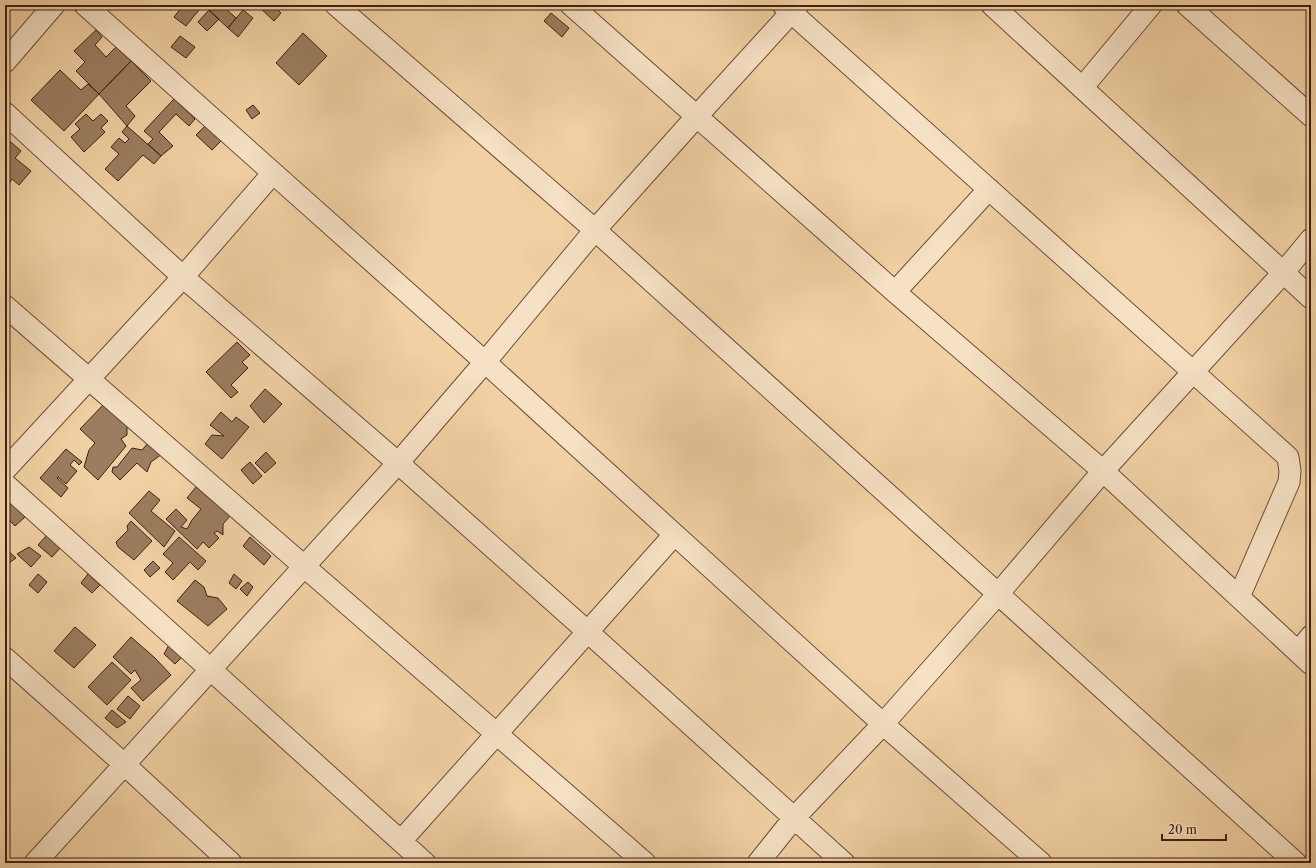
<svg xmlns="http://www.w3.org/2000/svg" width="1316" height="868" viewBox="0 0 1316 868" font-family="'Libre Caslon Text',serif">
	<style>
		.building { fill: #9c7d5f; stroke: #3f2114 }
		.lines { fill: none; stroke-linecap: round; stroke-linejoin: round }
		.minor-casing { stroke: #6c4d38; stroke-width: 23 }
		.minor { stroke: #f6e1c4; stroke-width: 21 }
	</style>
	<rect width="100%" height="100%" fill="#f1d1a4"/>
	<filter id="stains"><feTurbulence type="fractalNoise" baseFrequency=".005" numOctaves="4"/><feColorMatrix values="0 0 0 0 .2 0 0 0 0 .09 0 0 0 0 .02 0 0 0 .5 -.17"/></filter>
	<radialGradient id="worn" r=".72"><stop offset=".6" stop-color="#630" stop-opacity="0"/><stop offset="1" stop-color="#630" stop-opacity=".3"/></radialGradient>
	<path class="building" d="M180,5H203L186,26L174,17L182,7Z
		M203,5H226L224,7L236,18L228,28Z
		M261,5H273L281,13L274,21L259,7Z
		M209,10L219,19L207,31L198,22Z
		M243,10L253,18L238,37L228,28Z
		M551,13L569,28L562,37L544,21Z
		M96,30L102,37L95,45L106,57L116,47L131,61L99,94L76,71L85,62L74,51Z
		M303,33L327,56L299,85L276,63Z
		M180,36L195,47L186,58L171,47Z
		M131,61L151,81L126,106L135,116L127,126L99,94Z
		M60,70L81,90L88,84L99,94L64,131L31,100Z
		M174,99L195,119L189,126L176,114L159,132L173,146L161,156L148,144L153,139L144,131Z
		M253,105L260,113L252,119L246,110Z
		M86,114L93,121L101,114L108,121L101,128L105,132L84,152L71,137L80,129L75,124Z
		M207,124L222,140L212,150L196,135Z
		M127,126L161,156L154,164L143,155L118,181L105,169L119,154L111,147L119,138L125,143L129,139L122,132Z
		M5,137L21,151L15,158L31,171L19,185L12,179L8,185L5,182Z
		M237,342L250,355L242,362L248,368L231,385L238,392L231,398L206,372Z
		M265,389L282,404L264,423L250,406Z
		M104,404L127,426V435L121,439L126,446L98,480L84,467L89,450L95,443L80,429Z
		M221,412L232,422L236,417L249,427L222,459L205,444L212,435L224,436L210,425Z
		M148,443L162,454L151,462L147,472L137,463L120,480L112,472L113,467H117L132,448L142,450Z
		M66,449L82,462L79,465L74,460L70,465L77,471L66,484L58,477L57,478L68,488L61,497L40,478Z
		M266,452L276,463L265,473L255,463Z
		M250,462L262,476L253,484L241,470Z
		M196,487L230,516L223,524V535L217,531L214,533L219,538L209,548L203,542L197,549L166,519L176,509L187,520L181,527L187,529L192,520L201,509L187,498Z
		M149,491L160,500L151,511L175,531L164,547L129,513Z
		M12,503L25,517L15,526L5,516V510Z
		M131,521L152,541L134,560L118,547L116,542L128,530L127,526Z
		M47,535L61,547L52,557L38,545Z
		M179,537L206,561L198,570L190,562L173,580L165,572L173,563L163,554Z
		M250,537L271,556L264,565L243,546Z
		M29,547L41,556L31,567L17,554Z
		M5,548L16,558L6,565L5,564Z
		M153,561L160,568L150,577L144,570Z
		M38,574L47,582L38,593L29,585Z
		M88,574L100,585L92,593L81,583Z
		M234,574L242,581L236,589L229,583Z
		M195,580L204,587L207,596L218,598L227,609L208,626L177,601Z
		M248,582L253,587L247,596L240,589Z
		M75,627L96,645L74,668L54,651Z
		M131,637L155,658L171,675L143,701L131,688L141,680L135,670L131,674L113,657Z
		M169,645L182,657L175,664L164,654Z
		M112,662L131,680L107,705L88,687Z
		M128,696L140,706L130,719L117,709Z
		M112,710L126,722L117,728L105,718Z"/>
	<g class="lines">
		<defs>
			<path id="minor" d="M85,5L485,362L883,724L1041,863
				M336,5L595,230L1296,863
				M571,5L895,292L1103,471L1311,664
				M783,5L1288,457L1290,471L1289,482L1239,597
				M992,5L1311,298
				M1187,5L1311,116
				M5,62L54,5
				M1082,88L1151,5
				M5,113L183,277L398,463L588,632L844,863
				M895,292L989,189
				M5,306L645,863
				M5,470L183,277L273,173
				M5,484L425,863
				M1298,652L1311,636
				M5,658L125,765L231,863
				M401,841L674,535
				M35,863L398,463L485,362L595,230L697,116L798,5
				M758,863L794,818L883,724L998,594L1103,471L1283,273L1311,239"/>
		</defs>
		<use href="#minor" class="minor-casing"/>
		<use href="#minor" class="minor"/>
	</g>
	<rect width="1316" height="868" fill="none" stroke="#f1d1a4" stroke-width="20"/>
	<rect x="6" y="6" width="1304" height="856" fill="none" stroke="#3f2114" stroke-width="2"/>
	<rect x="10" y="10" width="1296" height="848" fill="none" stroke="#3f2114"/>
	<path d="M1162 834v6h64v-6" fill="none" stroke="#3f2114" stroke-width="2"/>
	<text x="1168" y="834" font-size="12" fill="#3f2114" stroke="#f6e1c4" stroke-width="3" paint-order="stroke">20 m</text>
	<rect width="100%" height="100%" filter="url(#stains)"/>
	<rect width="100%" height="100%" fill="url(#worn)"/>
</svg>
